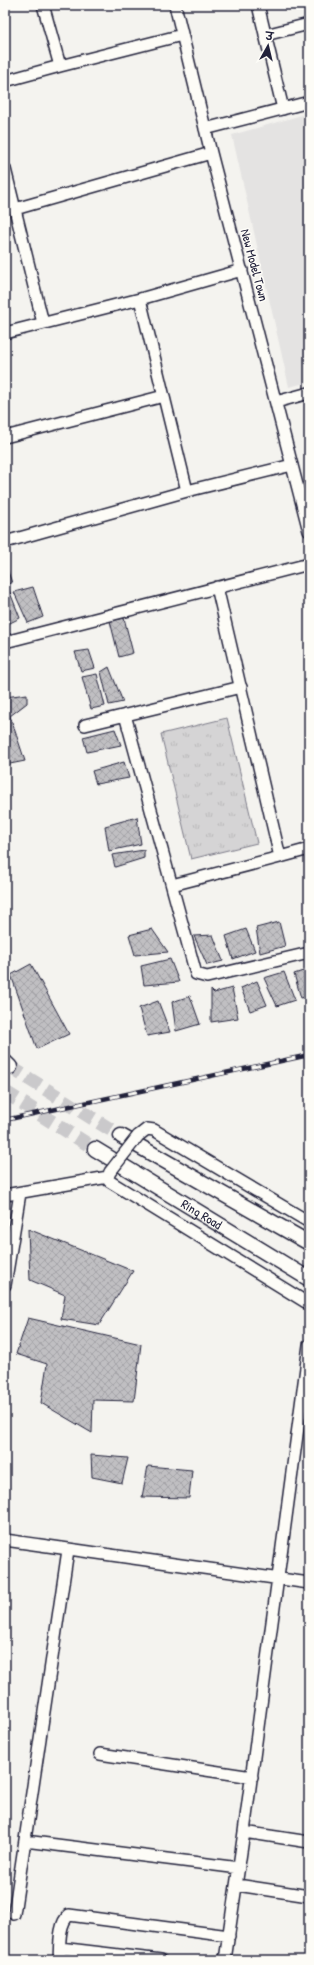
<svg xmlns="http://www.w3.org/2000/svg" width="314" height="1965" viewBox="0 0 314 1965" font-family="'Patrick Hand','Playpen Sans Deva',sans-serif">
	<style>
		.built { fill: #e4e3e2 }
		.park { fill: url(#park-tufts); stroke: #7c7b88 }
		.building { fill: url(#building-cross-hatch); stroke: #22223b }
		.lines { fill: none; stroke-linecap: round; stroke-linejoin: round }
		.tertiary-tunnel { stroke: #cac9cb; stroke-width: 14; stroke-dasharray: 14 7; stroke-linecap: butt }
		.minor-casing { stroke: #22223b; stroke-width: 14 }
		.tertiary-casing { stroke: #22223b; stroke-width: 17 }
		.minor { stroke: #fdfcf7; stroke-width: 11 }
		.tertiary { stroke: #fdfcf7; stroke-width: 14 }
		.rail-casing { stroke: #22223b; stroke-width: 4.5 }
		.rail { stroke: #fdfcf7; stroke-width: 3; stroke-dasharray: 9; stroke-linecap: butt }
		.minor-bridge-casing { stroke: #22223b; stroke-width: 14; stroke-linecap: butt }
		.minor-bridge { stroke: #fdfcf7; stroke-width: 11 }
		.labels { text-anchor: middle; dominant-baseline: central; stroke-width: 3; stroke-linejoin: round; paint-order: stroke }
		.street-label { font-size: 13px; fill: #22223b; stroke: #fdfcf7 }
	</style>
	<defs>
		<pattern id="park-tufts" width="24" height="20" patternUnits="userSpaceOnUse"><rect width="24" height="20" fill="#d5d4d5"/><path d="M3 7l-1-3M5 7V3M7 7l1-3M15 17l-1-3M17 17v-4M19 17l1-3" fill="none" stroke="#b7b6b8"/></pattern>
		<pattern id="building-cross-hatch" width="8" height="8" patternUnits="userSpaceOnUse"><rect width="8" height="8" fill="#c0bfc2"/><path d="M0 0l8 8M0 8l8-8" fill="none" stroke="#a5a4a8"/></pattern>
	</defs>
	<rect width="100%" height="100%" fill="#f4f3ef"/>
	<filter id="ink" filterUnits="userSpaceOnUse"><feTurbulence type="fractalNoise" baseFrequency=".025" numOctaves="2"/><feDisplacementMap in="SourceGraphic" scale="8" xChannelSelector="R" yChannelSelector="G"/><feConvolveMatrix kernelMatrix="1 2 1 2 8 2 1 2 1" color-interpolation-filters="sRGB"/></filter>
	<g filter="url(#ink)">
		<path class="built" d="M309,113V382L289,387L232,135Z"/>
		<path class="park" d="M227,718L257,843L191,859L161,734Z"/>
		<path class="building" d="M5,563L12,583L5,584Z
			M33,587L43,617L28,623L14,592Z
			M9,590L20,618L8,624L5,616V592Z
			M124,618L133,653L119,657L110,621Z
			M89,650L95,668L81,671L75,652Z
			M109,667L123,702L109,705L101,672Z
			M97,674L105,706L91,709L82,677Z
			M27,694V703L10,716L25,761L5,765V697Z
			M115,729L121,745L87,752L83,737Z
			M124,762L129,778L96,784L92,771Z
			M137,817L141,844L109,851L105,826Z
			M144,850V858L115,867L112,855Z
			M279,922L285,946L260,953L256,928Z
			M152,929L168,952L135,955L129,935Z
			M246,929L255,951L233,959L226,936Z
			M213,935L223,961L207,965L194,936Z
			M170,959L179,982L144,985L141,966Z
			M31,964L69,1034L37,1049L11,975Z
			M309,969V996L301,998L294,974Z
			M284,972L295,1000L277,1006L264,978Z
			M257,981L267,1005L250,1011L241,988Z
			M232,988L238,1018L211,1022V990L214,993Z
			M190,996L200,1024L176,1031L172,1002Z
			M158,1001L170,1032L147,1036L139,1008Z
			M28,1229L133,1271L99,1325L61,1319L65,1295L30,1280Z
			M28,1318L141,1344L134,1401L93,1400L92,1433L41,1403L47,1364L16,1354Z
			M91,1455L128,1458L122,1483L92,1477Z
			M148,1466L192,1470L189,1498L142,1497Z"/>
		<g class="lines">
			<path class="tertiary-tunnel" d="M10,1067L121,1136
				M5,1092L95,1149"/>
			<defs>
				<path id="minor" d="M175,5L211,153L309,531
					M258,5L283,109
					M265,35L309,24
					M60,66L182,35
					M5,81L60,66L43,5
					M205,129L309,102
					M5,169L43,323
					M15,209L211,153
					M140,299L187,491L292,465
					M5,333L140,299L242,270
					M276,402L309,393
					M5,437L164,396
					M5,542L187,491
					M217,587L280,857L309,849
					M5,642L309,564
					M125,715L196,974L207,977L309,953
					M85,725L241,687
					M172,885L280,857
					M138,1136L147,1129L154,1130L309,1222
					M110,1172L108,1177L109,1181L309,1304
					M5,1195L108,1177
					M5,1285L20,1193
					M309,1345L244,1832L309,1842
					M5,1540L309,1583
					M100,1754L252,1777
					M25,1841L239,1868
					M237,1885L309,1896
					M14,1914L68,1550
					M60,1948L161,1960
					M59,1960C60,1947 58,1924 69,1915L229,1936
					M225,1960L244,1832"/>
				<g id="tertiary">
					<path d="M5,1062L10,1067"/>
					<path d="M121,1136L309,1243"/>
					<path id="s1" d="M95,1149L309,1279"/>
				</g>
			</defs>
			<use href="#minor" class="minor-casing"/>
			<use href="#tertiary" class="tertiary-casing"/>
			<use href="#minor" class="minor"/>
			<use href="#tertiary" class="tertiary"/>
			<defs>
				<path id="rail" d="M5,1120L309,1055"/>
			</defs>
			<use href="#rail" class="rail-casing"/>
			<use href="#rail" class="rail"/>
			<defs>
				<path id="minor-bridge" d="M110,1172L138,1136"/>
			</defs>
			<use href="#minor-bridge" class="minor-bridge-casing"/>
			<use href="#minor-bridge" class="minor-bridge"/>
		</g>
	</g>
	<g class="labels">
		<g class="street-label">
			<text transform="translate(255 265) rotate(75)">New Model Town</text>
			<text stroke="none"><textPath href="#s1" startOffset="125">Ring Road</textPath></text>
		</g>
	</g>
	<rect width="314" height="1965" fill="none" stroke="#fdfcf7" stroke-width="20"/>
	<rect x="10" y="10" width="294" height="1945" fill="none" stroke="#22223b" stroke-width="1.5" filter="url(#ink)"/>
	<g transform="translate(268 46) rotate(8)" stroke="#fdfcf7" stroke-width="3" paint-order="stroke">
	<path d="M0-3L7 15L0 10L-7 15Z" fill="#22223b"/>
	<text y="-6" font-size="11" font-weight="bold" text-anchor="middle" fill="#22223b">उ</text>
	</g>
</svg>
